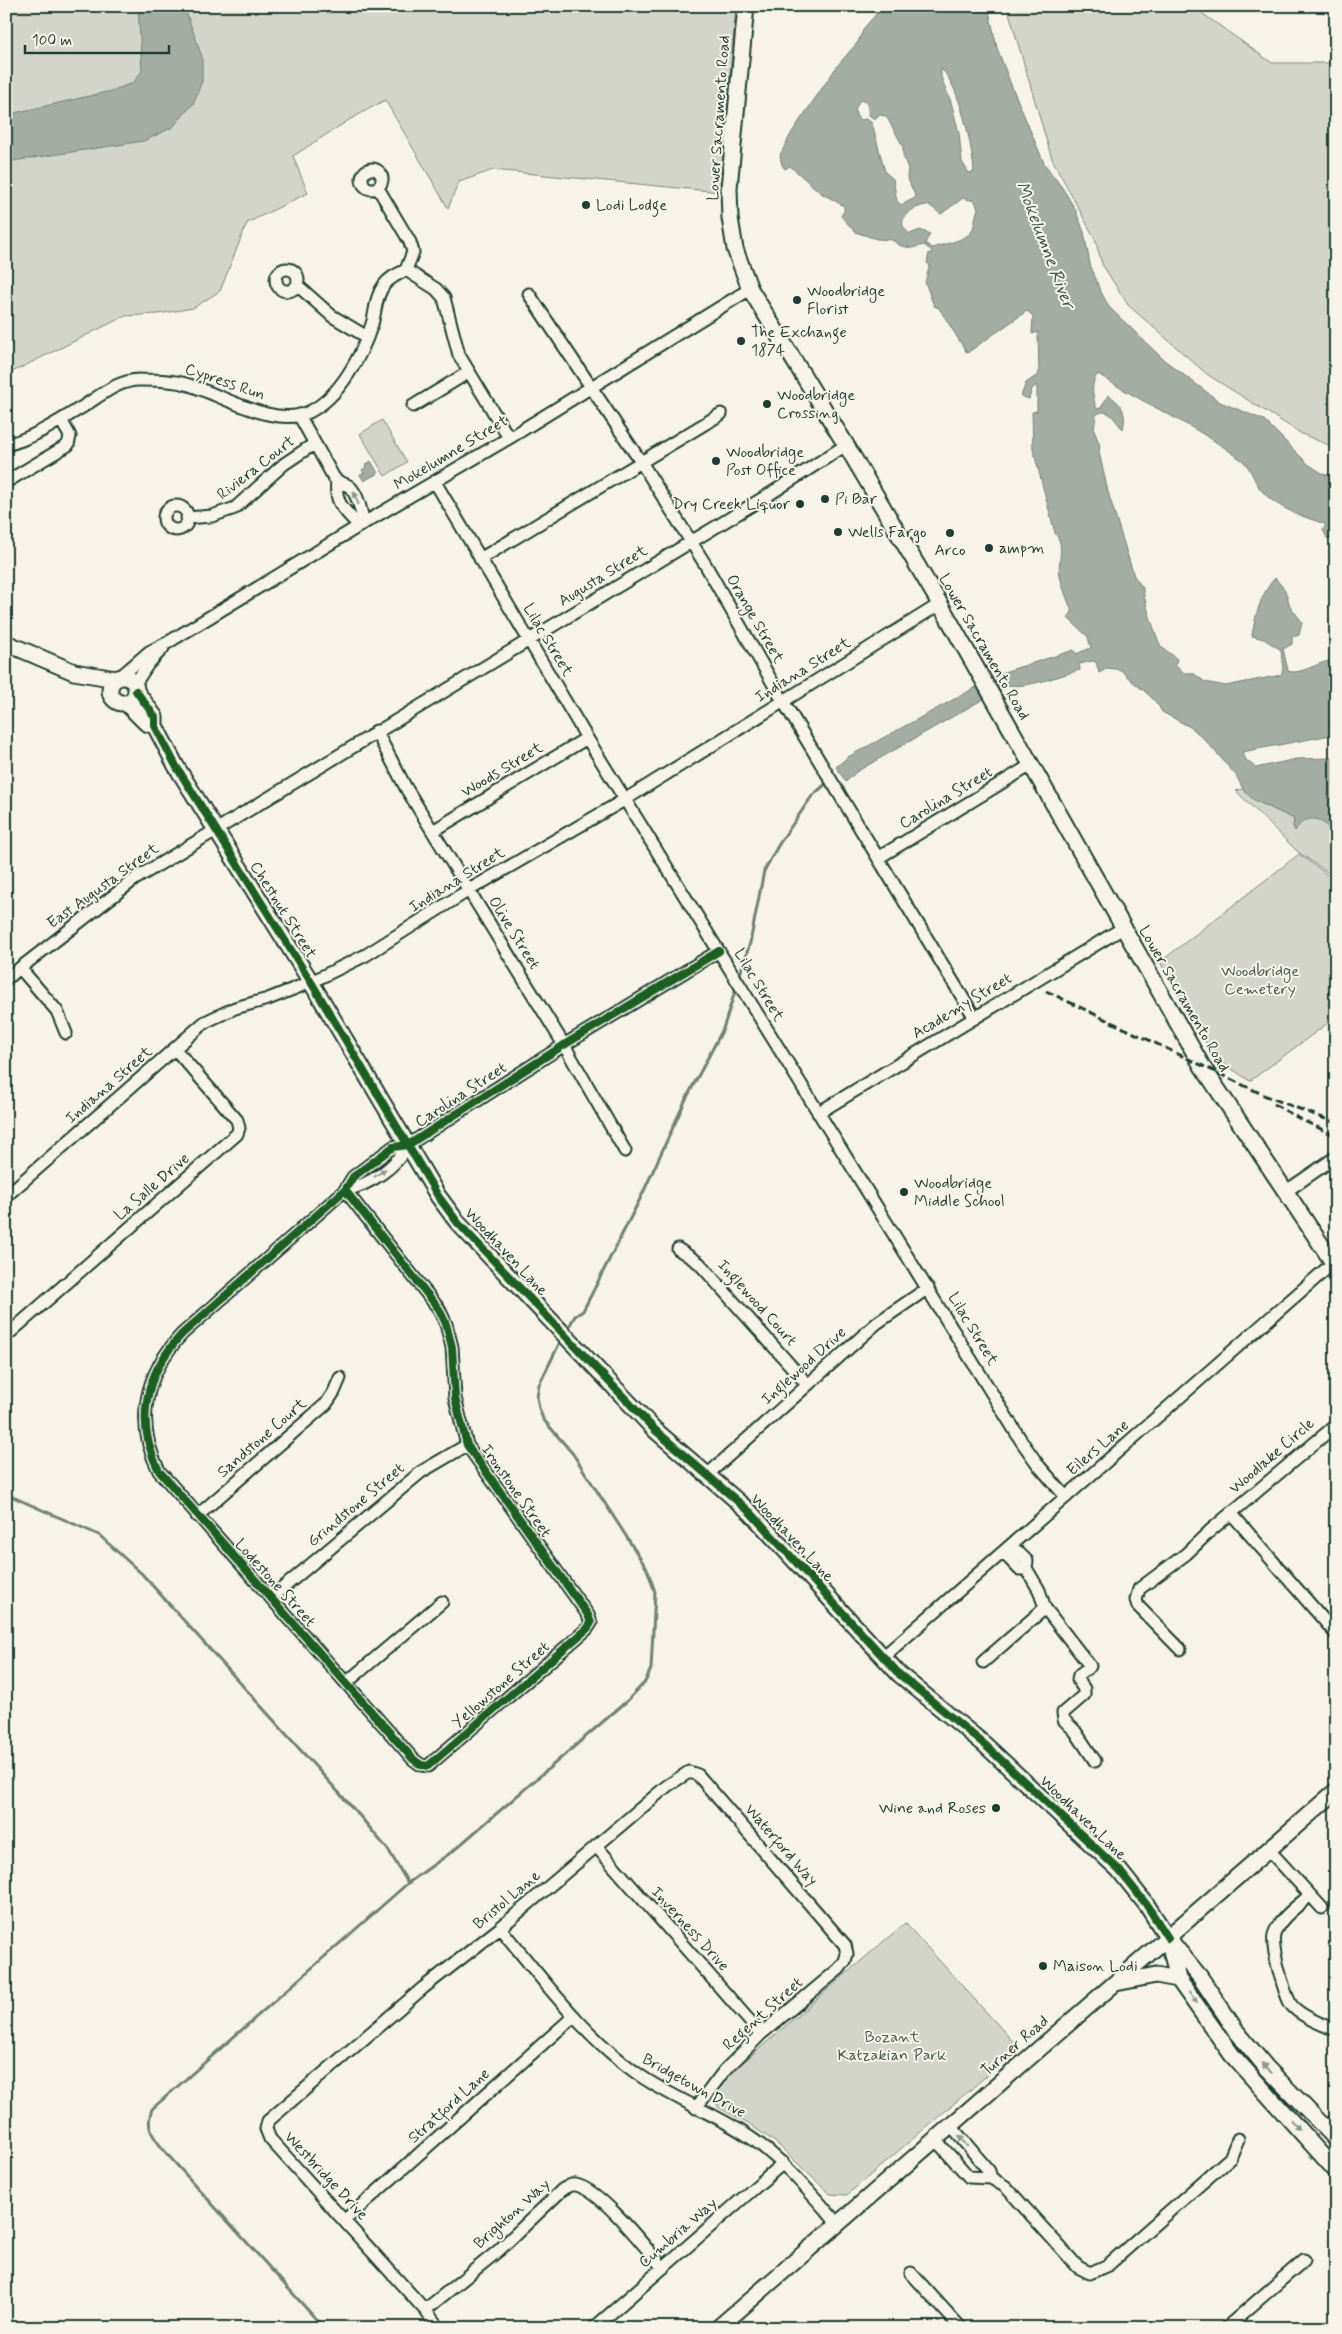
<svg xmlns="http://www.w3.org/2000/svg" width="1342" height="2334" viewBox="0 0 1342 2334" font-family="Mynerve,sans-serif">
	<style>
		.green { fill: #d3d5ca; stroke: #79897f }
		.water { fill: #a4ada3; stroke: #6f8077; fill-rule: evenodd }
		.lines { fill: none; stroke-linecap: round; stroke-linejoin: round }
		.stream { stroke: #6f8077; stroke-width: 3 }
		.street-casing { stroke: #1f3d34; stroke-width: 15 }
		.secondary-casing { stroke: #1f3d34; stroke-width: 19 }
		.street { stroke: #f7f3e8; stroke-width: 11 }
		.secondary { stroke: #f7f3e8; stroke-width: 15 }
		.rail { stroke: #1f3d34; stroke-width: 3; stroke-dasharray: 8 4; stroke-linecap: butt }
		.cycleway-casing { stroke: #f7f3e8; stroke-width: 11 }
		.cycleway { stroke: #1b5e20; stroke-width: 8 }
		.oneway { fill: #8b988e }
		.poi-dot { fill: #1f3d34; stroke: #f7f3e8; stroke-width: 2 }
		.labels { text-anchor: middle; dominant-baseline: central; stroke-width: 4; stroke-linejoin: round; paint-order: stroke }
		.street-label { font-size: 16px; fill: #1f3d34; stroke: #f7f3e8 }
		.poi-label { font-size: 16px; fill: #1f3d34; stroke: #f7f3e8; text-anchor: start }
		.park-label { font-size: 16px; fill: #435b52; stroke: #f7f3e8 }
		.water-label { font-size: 18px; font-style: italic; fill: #405950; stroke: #f7f3e8 }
	</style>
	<rect width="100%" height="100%" fill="#f7f3e8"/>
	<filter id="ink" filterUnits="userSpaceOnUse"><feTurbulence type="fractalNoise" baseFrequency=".02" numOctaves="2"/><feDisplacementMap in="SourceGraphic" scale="10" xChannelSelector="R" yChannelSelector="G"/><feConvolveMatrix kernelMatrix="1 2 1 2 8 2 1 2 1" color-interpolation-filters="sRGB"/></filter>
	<g filter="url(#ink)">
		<path class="green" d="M6,6H736L720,192L493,170L459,182L448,208L385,100L349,120L293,156L308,193L247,223L220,291L193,308L158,314L125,316L6,375Z
			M1007,6H1192L1272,63H1336V448L1302,434L1208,375L1128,305L1102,264L1095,239L1052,159Z
			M382,420L407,462L385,476L360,434Z
			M1336,759V878L1298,852L1236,791Z
			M1299,854L1336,881V1017L1250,1081L1215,1058L1160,962Z
			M905,1923L1019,2048L847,2195L830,2194L775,2142L752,2126L718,2107L715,2098L724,2082L739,2066Z"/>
		<path class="water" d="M138,6H184L202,57V81L193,104L173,127L144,141L6,162V115L111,91L133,83L142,71Z
			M883,6H988L997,48L1010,82L1044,163L1063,189L1075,209L1084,232L1090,264L1100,290L1109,307L1164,360L1220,402L1264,420L1308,464L1325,475L1336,474V541L1327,538L1323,530L1325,527V524C1302,516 1277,509 1261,490C1254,481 1251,468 1243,461C1198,426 1145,405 1098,374C1090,383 1092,397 1097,409L1101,408L1108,395C1122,403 1127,413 1123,429C1115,422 1109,405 1096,415L1094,430L1100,446L1099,452L1108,492L1134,576L1143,588C1142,594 1157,640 1161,646C1165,651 1172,654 1177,659L1175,665L1183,673H1193L1205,682L1226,686L1281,675L1283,669L1281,650L1264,639L1252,636C1255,616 1261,593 1275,578L1285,590L1290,606L1302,622L1299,635L1292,637V644L1283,649L1288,671C1301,676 1320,660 1336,660V719L1331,718L1329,725L1336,730V734L1242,752L1246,760L1256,768L1296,759L1331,758L1336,755V858C1329,849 1327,844 1332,833C1322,816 1305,813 1295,831L1293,826L1294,819L1254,800L1244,791L1236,775L1205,740L1192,728L1162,712C1155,695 1133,685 1121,670L1108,668L1099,673L1096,662L1093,661L1079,664L1080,670C1061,675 1026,689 1008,685L856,772L846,782L836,767L848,757L1004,672L1074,650L1076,654L1091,648L1088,637L1068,618L1072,612C1068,600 1062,588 1060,575C1057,560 1066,547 1055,533L1033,449L1032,412L1037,411V385L1032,389L1029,399L1021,396L1026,383L1039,374L1038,332L1032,334L1033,316L1027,311L967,353L939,308L934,306L925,282L930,265L927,263L929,253L931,254L932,251L924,245L912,248L901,246L892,240L877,239L855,232L841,216L844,211V206L821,193L790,166L785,169L782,165L780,155L792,132L838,65L858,42L864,28ZM941,69C959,83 973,149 974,172L969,173L962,162L959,133L951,102L941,77ZM860,100L867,103L869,115L874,119L880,115L886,116L903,146V155L908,169L907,177L915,195V198L901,205L897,201L893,179L885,172L872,123L866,119L860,120C853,114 855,107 860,100ZM963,198L975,201L978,209C975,216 975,223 973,229C968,241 942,244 932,248L925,243L930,234L920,230L910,234C891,221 913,205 929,205L941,214Z
			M371,461L378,473L364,481L360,475L364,473L362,470L366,467L365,465Z"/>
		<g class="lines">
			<path class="stream" d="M739,977L750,943L764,871L779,844L812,796L828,782
				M567,1330L575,1316L583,1311L641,1197L685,1101L723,1029L737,985
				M6,1494L99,1535L142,1574L359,1815L389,1851L408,1883
				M324,2328L167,2154C155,2139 144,2129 152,2109L408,1883L453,1851L627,1701L645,1682L651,1669L655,1592L647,1569L619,1525L573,1454L543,1419L539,1408L537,1397L539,1385L561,1340"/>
			<defs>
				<path id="street" d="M362 179a10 10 0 1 1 20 0a10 10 0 1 1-20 0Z
					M378,188L410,242L413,252L406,270
					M276 280a11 11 0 1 1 22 0a11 11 0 1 1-22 0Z
					M406,270L436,289L444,298L459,355L509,438
					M297,285L332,316L367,337
					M529,294L641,462L705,564L783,701L975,1018
					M413,406L469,372
					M299,415L334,478C339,484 347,483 351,488C359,497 361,512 364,523
					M6,445C34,438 59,421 84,406C101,395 120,379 141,380C156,380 172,380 186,384C221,394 274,429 309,412C340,397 362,355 372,324C376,311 375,297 384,285C390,277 398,274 406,270
					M337,481C334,504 345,510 359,526
					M6,482L68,445L70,436L61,420
					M435,482L587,738L1022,1442L1039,1466L1066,1497
					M164 518a12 12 0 1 1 24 0a12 12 0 1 1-24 0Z
					M187,518L212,516L235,508L284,464L314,444
					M480,559L721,414
					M120,677L149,652L167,643L364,523L509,438L750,289
					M135,684L148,664L163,648
					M376,731L406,788L564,1045L625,1151
					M433,831L587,738
					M878,858L1031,765
					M20,968L57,1011L66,1033
					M6,979L135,879L770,494L846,445
					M818,1113L1123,928
					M345,1190L439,1309L446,1324L452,1347L455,1398L467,1445L588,1615L591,1623L587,1629L428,1766L421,1765L413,1759L159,1471C134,1421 145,1374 182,1334L345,1190L353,1177L393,1147L408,1145L564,1045L719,951
					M345,1190C370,1185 396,1167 408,1145
					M1285,1192L1336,1157
					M6,1196L205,1022L235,1008L268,999L311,982L366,955L469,890L626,799L940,604
					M678,1249L699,1263L807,1384
					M6,1336L237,1134L239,1128L237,1120L175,1049
					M707,1475L877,1323L928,1288
					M1231,1513L1336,1634
					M197,1516L326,1404L334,1392L340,1378
					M1011,1545L1027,1561L1026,1568L1039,1590L1045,1608L1090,1666L1079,1675L1078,1680L1084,1689V1695L1063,1713L1064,1720L1075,1731L1095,1761
					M1003,1552L1019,1569L1026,1568
					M271,1598L421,1472L467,1445
					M1180,1649L1138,1606L1136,1600L1139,1589L1186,1554L1211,1530L1336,1425
					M883,1657L1333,1263
					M983,1662L1045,1608
					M346,1683L442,1602
					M596,1846L761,2034
					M1269,1850L1322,1908
					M1310,1895C1298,1906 1278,1919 1274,1935C1271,1948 1284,1991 1290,2003C1297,2015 1323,2025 1336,2030
					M500,1928C542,1978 582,2034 635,2072C669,2097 710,2111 745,2134C781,2157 809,2191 837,2223
					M1326,2128L1336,2119
					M934,2138L969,2177L991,2178L989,2171L950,2125
					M991,2178L1006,2187L1078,2267L1090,2273L1108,2265L1230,2158L1238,2139
					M345,2220L574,2016
					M911,2273L961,2328
					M425,2310L498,2251L562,2190C567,2187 571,2184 576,2185C601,2190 646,2248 663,2268
					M439,2328L425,2310L270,2139L266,2129L268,2121L423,1988L500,1928L667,1786L689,1772L698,1775L845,1945L847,1954L845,1961L839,1969L761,2034L724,2071L696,2108
					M594,2328L783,2163
					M1226,2328L1304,2260"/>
				<path id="secondary" d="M746,6L729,188L730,218L735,249L750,289L846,445L940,604L1202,1066L1336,1267
					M6,643L74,672L116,679
					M110 690a13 13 0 1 1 26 0a13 13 0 1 1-26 0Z
					M136,691L155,717V726L176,766L311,982L438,1196L458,1223L655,1430L750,1512L899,1674L984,1744L1119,1870L1146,1904L1168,1938L1200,1977L1237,2032L1266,2067L1336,2139
					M126,703L146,723L155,726
					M1169,1942L1178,1979L1232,2055L1336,2171
					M1116,1983L1156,1975L1178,1979
					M718,2328L1336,1791"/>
			</defs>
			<use href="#street" class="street-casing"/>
			<use href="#secondary" class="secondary-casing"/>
			<use href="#street" class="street"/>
			<use href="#secondary" class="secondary"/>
			<path class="rail" d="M1046,991L1266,1096L1336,1123
				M1274,1104L1300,1119L1336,1136"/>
			<defs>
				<path id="cycleway" d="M136,691L155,717V726L176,766L311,982L438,1196L458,1223L655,1430L750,1512L899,1674L984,1744L1119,1870L1146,1904L1168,1938
					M345,1190L439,1309L446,1324L452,1347L455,1398L467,1445L588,1615L591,1623L587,1629L428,1766L421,1765L413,1759L159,1471C134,1421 145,1374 182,1334L345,1190L353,1177L393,1147L408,1145L564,1045L719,951"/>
			</defs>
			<use href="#cycleway" class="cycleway-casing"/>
			<use href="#cycleway" class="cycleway"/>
		</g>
		<defs><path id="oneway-solid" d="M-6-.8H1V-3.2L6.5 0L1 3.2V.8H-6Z" transform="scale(1.25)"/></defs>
		<g class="oneway">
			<use href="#oneway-solid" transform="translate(356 498) rotate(-112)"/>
			<use href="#oneway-solid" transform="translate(380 1173) rotate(-35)"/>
			<use href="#oneway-solid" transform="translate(1193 1998) rotate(54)"/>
			<use href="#oneway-solid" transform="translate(1267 2068) rotate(-133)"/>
			<use href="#oneway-solid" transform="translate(1295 2125) rotate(48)"/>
			<use href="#oneway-solid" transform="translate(963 2141) rotate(-129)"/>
		</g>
	</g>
	<g class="poi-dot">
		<circle cx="586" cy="205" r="5"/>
		<circle cx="797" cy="300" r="5"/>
		<circle cx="741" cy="341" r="5"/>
		<circle cx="767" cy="404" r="5"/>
		<circle cx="716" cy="461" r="5"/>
		<circle cx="825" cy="499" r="5"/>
		<circle cx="800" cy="504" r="5"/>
		<circle cx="838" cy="532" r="5"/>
		<circle cx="950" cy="533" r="5"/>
		<circle cx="989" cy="548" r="5"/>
		<circle cx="904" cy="1192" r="5"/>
		<circle cx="996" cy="1808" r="5"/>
		<circle cx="1043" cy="1966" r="5"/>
	</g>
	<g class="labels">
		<g class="street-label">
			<text transform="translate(719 118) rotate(-86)">Lower Sacramento Road</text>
			<text transform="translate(225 382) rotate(19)">Cypress Run</text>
			<text transform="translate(451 453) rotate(-31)">Mokelumne Street</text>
			<text transform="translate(256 468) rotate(-38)">Riviera Court</text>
			<text transform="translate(603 576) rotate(-32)">Augusta Street</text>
			<text transform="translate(755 619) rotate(60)">Orange Street</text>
			<text transform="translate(548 640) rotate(59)">Lilac Street</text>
			<text transform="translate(984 647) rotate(60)">Lower Sacramento Road</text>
			<text transform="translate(803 670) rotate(-32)">Indiana Street</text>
			<text transform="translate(502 770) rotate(-31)">Woods Street</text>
			<text transform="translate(946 798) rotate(-31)">Carolina Street</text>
			<text transform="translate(457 880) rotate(-32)">Indiana Street</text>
			<text transform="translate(103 886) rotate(-36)">East Augusta Street</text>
			<text transform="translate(283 910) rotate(58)">Chestnut Street</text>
			<text transform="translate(514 933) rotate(58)">Olive Street</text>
			<text transform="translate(759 985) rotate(59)">Lilac Street</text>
			<text transform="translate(1184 999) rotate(60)">Lower Sacramento Road</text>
			<text transform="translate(962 1006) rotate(-31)">Academy Street</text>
			<text transform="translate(109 1085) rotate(-41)">Indiana Street</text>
			<text transform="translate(461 1095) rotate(-33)">Carolina Street</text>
			<text transform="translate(152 1187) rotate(-41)">La Salle Drive</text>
			<text transform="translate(506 1252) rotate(47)">Woodhaven Lane</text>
			<text transform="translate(757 1303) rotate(48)">Inglewood Court</text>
			<text transform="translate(973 1329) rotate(59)">Lilac Street</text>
			<text transform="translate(804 1366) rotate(-42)">Inglewood Drive</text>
			<text transform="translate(262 1438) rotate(-41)">Sandstone Court</text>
			<text transform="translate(1098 1448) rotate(-41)">Eilers Lane</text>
			<text transform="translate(1272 1456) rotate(-41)">Woodlake Circle</text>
			<text transform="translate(516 1491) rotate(55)">Ironstone Street</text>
			<text transform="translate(356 1505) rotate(-40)">Grindstone Street</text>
			<text transform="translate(792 1538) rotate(47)">Woodhaven Lane</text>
			<text transform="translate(275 1583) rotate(48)">Lodestone Street</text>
			<text transform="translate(501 1685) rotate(-41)">Yellowstone Street</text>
			<text transform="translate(1083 1818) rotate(44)">Woodhaven Lane</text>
			<text transform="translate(781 1845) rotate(49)">Waterford Way</text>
			<text transform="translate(507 1900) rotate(-40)">Bristol Lane</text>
			<text transform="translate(690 1929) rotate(48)">Inverness Drive</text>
			<text transform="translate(763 2014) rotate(-42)">Regent Street</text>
			<text transform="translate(1015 2046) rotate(-41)">Turner Road</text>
			<text transform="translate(694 2086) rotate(29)">Bridgetown Drive</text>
			<text transform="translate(449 2106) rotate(-42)">Stratford Lane</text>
			<text transform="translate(326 2176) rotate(47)">Westbridge Drive</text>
			<text transform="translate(512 2214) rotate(-42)">Brighton Way</text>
			<text transform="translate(678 2233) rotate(-41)">Cumbria Way</text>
		</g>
		<g class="poi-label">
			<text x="596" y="205">Lodi Lodge</text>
			<text x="807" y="291">Woodbridge<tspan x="807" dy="18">Florist</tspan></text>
			<text x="751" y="332">The Exchange<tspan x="751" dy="18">1874</tspan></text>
			<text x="777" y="395">Woodbridge<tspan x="777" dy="18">Crossing</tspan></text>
			<text x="726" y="452">Woodbridge<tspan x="726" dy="18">Post Office</tspan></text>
			<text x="835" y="499">Pi Bar</text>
			<text x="790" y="504" text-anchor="end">Dry Creek Liquor</text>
			<text x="848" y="532">Wells Fargo</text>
			<text x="999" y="548">ampm</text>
			<text x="950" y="550" text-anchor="middle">Arco</text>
			<text x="914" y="1183">Woodbridge<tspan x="914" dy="18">Middle School</tspan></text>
			<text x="986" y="1808" text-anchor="end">Wine and Roses</text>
			<text x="1053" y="1966">Maison Lodi</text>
		</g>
		<g class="park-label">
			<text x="1260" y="971">Woodbridge<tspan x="1260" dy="18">Cemetery</tspan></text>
			<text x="892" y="2037">Bozant<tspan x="892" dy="18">Katzakian Park</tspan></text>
		</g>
		<g class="water-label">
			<text transform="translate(1045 245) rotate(69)">Mokelumne River</text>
		</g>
	</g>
	<rect width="1342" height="2334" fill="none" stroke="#f7f3e8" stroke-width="25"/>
	<rect x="12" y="12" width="1317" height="2309" fill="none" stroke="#1f3d34" stroke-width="2" filter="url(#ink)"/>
	<path d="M25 45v8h144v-8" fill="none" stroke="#1f3d34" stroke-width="2.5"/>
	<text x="32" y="45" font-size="15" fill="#1f3d34" stroke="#f7f3e8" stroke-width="4" paint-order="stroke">100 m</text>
</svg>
